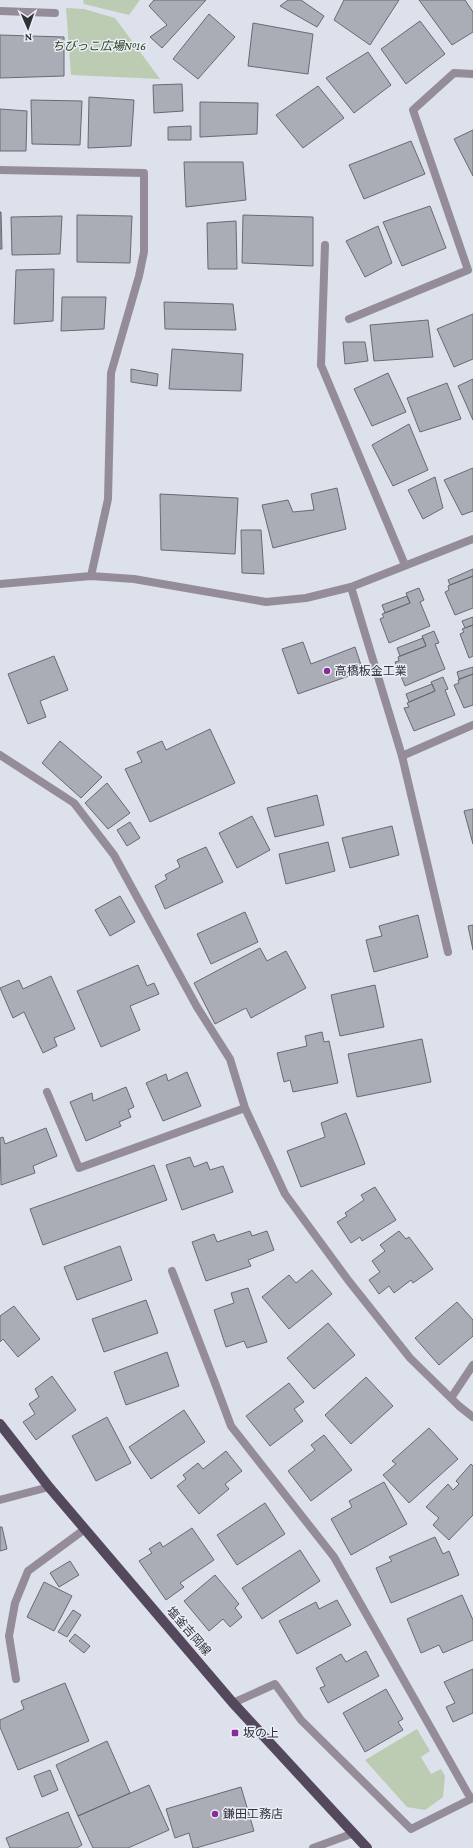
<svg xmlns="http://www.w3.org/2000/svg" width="473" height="1848" viewBox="0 0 473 1848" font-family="'Crimson Pro','Noto Sans JP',serif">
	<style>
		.green { fill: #bbccb2 }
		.building { fill: #aaadb6; stroke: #686a73 }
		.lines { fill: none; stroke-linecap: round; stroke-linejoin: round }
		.service { stroke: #948d99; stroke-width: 8 }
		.minor { stroke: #948d99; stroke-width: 8 }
		.tertiary { stroke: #948d99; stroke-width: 8 }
		.primary { stroke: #54485d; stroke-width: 10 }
		.poi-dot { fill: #872d99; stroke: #ebeef8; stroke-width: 1.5 }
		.labels { text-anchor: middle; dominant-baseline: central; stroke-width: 3; stroke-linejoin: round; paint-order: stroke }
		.park-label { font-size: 12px; font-style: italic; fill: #29441a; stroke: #ebeef8 }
		.poi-label { font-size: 12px; fill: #303135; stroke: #ebeef8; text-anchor: start }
		.street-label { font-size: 12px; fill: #303135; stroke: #ebeef8 }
	</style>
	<rect width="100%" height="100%" fill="#dde1eb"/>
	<path class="green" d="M83,0H140L129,15L84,4Z
		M66,8L84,9L115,18L160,79L71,75Z
		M417,1729L430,1751L421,1757L431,1774L441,1769L445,1776L443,1797L425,1810L407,1807L365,1760Z"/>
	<path class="building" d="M154,0H206L162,48L150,37L167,25L149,6Z
		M288,0H301L324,16L317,27L280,6Z
		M344,0H399L370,45L334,20Z
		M419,0H465L473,12V32L452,45Z
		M209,14L235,37L198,79L173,59Z
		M420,21L445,54L406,84L381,49Z
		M253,23L313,34L308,74L248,66Z
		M0,35L64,37V76L0,78Z
		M368,52L391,85L354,113L326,78Z
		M182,84L183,111L154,113L153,85Z
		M318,86L344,118L303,148L276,115Z
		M89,97L134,100L131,146L88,148Z
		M31,100L82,101L80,145L32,144Z
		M200,102L258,103L257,134L200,137Z
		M0,109L27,111L26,151H0Z
		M191,126V140H168V127Z
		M473,130V176L454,139Z
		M411,141L425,174L364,199L349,165Z
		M184,162H243L246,200L186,207Z
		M430,206L446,248L402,266L383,222Z
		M0,212H1L2,249H0Z
		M77,215L132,216L130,263L77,262Z
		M243,215L313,217V266L242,263Z
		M62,216L60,254L12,255L11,217Z
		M236,221L237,269H208L207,223Z
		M378,226L392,263L365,277L346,241Z
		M54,269L53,321L14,324L16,270Z
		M62,297H106L104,329L61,331Z
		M164,302L233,304L236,330L165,329Z
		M473,314V359L454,367L437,329Z
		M428,320L433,357L374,361L370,325Z
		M343,342H365L368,361L345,364Z
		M172,349L243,354L241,391L169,389Z
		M131,369L158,374L157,386L131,382Z
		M388,373L406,412L372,426L354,389Z
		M473,379V420L458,386Z
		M447,383L461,419L420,432L407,398Z
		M409,424L428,470L393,486L372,445Z
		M473,468V511L462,515L444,480Z
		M435,477L443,508L423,519L408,490Z
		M337,488L346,529L273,548L262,505L288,500L293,512L314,510L311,494Z
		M160,494L238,498L235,554L161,550Z
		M241,530H261L264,574L242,573Z
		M473,569V576L450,585L448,580Z
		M473,576V608L455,615L445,592L449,590L448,586L450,585Z
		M419,588L424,600L420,602L430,626L389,643L380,619L384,617L382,614L410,603L406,593Z
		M407,596L410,603L385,613L382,605Z
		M473,617V625L465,628L462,621Z
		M473,625V656L469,658L460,634L464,632L462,629Z
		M434,631L439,643L435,644L445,669L405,686L395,662L399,661L398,657L426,646L422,636Z
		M423,638L426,646L400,656L397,648Z
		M303,642L311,664L355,647L363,671L298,694L282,649Z
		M54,656L68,690L40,701L46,717L28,724L8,674Z
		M473,667V674L459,679L457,672Z
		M473,674V705L464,708L454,685L459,683L458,680Z
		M443,677L448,689L445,690L455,715L414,731L404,708L409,707L407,703L435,691L431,682Z
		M432,684L435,691L409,702L406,694Z
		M210,729L235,783L150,822L125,769L142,762L137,752L162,741L166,750Z
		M60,741L102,777L81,798L42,763Z
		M107,783L130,813L108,829L85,803Z
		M317,795L324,825L275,837L267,808Z
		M473,809V844L464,811Z
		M252,816L270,850L237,868L219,833Z
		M130,822L140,838L127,846L117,830Z
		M392,826L399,855L350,868L342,838Z
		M328,842L335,871L286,884L279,854Z
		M206,847L223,882L165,909L155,886L167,879L165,875L180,867L177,860Z
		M120,896L135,922L110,936L95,910Z
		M245,912L258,942L211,964L197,934Z
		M418,915L428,957L374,972L366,940L382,936L379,926Z
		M473,925V950L468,926Z
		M260,948L267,961L286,951L306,988L251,1018L246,1008L215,1024L194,983Z
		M138,965L147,986L154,983L159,994L130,1006L140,1030L101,1047L77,991Z
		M51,976L75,1029L54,1038L57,1046L43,1053L24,1012L13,1018L0,988L19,980L23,989Z
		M375,985L384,1027L340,1036L331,995Z
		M322,1032L324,1042L329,1041L338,1083L293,1092L290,1080L284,1082L277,1053L307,1046L305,1036Z
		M422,1039L431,1082L357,1097L348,1054Z
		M187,1072L201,1106L163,1121L146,1083L166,1074L168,1081Z
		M126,1087L134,1107L128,1110L131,1117L119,1122L121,1126L86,1141L70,1102L92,1093L93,1101Z
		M346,1113L365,1164L301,1187L287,1151L325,1137L321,1123Z
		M46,1128L57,1156L33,1166L35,1173L1,1185L0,1138L3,1137L5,1144Z
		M190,1157L194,1167L207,1162L210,1170L223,1166L233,1192L182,1210L166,1165Z
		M154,1165L167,1200L43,1245L30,1209Z
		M375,1187L396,1220L362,1241L360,1237L351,1243L337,1222L347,1216L345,1213L364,1200L361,1195Z
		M250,1231L252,1236L267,1231L274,1250L248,1260L251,1266L206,1281L192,1242L214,1234L217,1242Z
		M399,1231L406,1239L409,1237L433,1269L413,1283L411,1280L394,1293L389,1286L379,1294L369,1280L380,1272L372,1261L385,1251L380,1245Z
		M120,1246L132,1280L77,1300L64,1267Z
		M312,1270L332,1294L289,1329L262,1297L289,1275L296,1283Z
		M248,1288L267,1342L247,1348L244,1341L226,1347L214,1310L234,1303L231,1293Z
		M146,1300L158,1333L104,1352L92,1319Z
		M457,1302L473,1320V1336L439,1365L415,1338Z
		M14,1306L40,1339L18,1357L3,1339L0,1342V1316Z
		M328,1323L355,1355L314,1389L287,1358Z
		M167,1352L179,1386L126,1405L114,1372Z
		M52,1376L76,1410L36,1440L23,1422L35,1414L29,1404L39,1397L35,1389Z
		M366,1377L393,1406L351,1444L325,1415Z
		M289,1383L304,1402L294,1409L303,1421L270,1446L246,1416Z
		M184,1410L205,1442L151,1479L129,1447Z
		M107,1417L131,1463L96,1481L72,1436Z
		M429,1428L458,1459L409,1503L383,1475L396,1464L392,1461Z
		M324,1435L352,1470L311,1501L288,1471L315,1450L311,1445Z
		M226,1451L242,1471L225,1484L229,1489L199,1514L177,1486L186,1479L183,1475L198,1463L203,1469Z
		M471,1464L473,1466V1515L449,1540L433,1525L439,1518L426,1507L448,1484L453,1490L459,1484L456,1481Z
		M384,1482L407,1524L351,1555L331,1519L352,1507L349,1501Z
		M265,1503L285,1534L237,1565L217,1535Z
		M0,1527H2L7,1549L0,1551Z
		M192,1528L214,1560L180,1583L184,1587L166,1600L139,1561L152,1553L149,1549L160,1542L163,1547Z
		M435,1537L443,1554L449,1551L459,1575L391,1603L376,1568L392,1561L389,1557Z
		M300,1550L320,1581L262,1619L242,1588Z
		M70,1561L79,1575L59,1587L50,1573Z
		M215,1575L239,1604L235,1608L242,1617L230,1627L223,1619L209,1631L184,1601Z
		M44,1582L72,1596L54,1631L27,1617Z
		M462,1595L473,1620V1640L443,1653L439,1645L421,1653L407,1619Z
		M337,1600L351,1625L297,1654L279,1621L316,1602L319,1609Z
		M73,1610L81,1615L67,1637L58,1632Z
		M75,1634L90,1646L84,1653L69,1641Z
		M366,1651L379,1676L328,1703L320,1688L325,1686L316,1668L341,1654L346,1662Z
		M473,1669V1713L453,1722L446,1707L455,1703L444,1682Z
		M65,1683L89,1741L18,1770L0,1727V1720L24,1709L21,1701Z
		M386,1689L403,1719L398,1722L403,1730L365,1752L343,1713Z
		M107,1741L130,1793L78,1816L56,1765Z
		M50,1770L58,1790L42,1797L34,1776Z
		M149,1785L169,1830L128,1848H93L78,1816Z
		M241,1787L254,1831L196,1848H193L189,1833L175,1838L166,1809Z
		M68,1812L82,1845L77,1848H10L6,1838Z"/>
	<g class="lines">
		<path class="service" d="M321,365L325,245
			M402,756L473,725
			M172,1271L215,1383
			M16,1679L9,1636L15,1603L28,1571L85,1529"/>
		<path class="minor" d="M0,11L55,13
			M0,170L144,173V252L139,276L111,373L108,499L91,576
			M349,319L468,270L413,110L454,73L473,74
			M321,365L405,565
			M351,587L402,756L448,952
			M0,755L74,803L114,855L197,1007L230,1059L245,1108L285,1194L348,1280L410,1358L459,1406L473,1417
			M47,1092L79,1168L245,1108
			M215,1383L231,1426L334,1557L471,1799L473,1798
			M451,1398L473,1365
			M0,1500L49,1487
			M233,1703L275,1684L301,1720L411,1829L471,1799
			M313,1848L354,1833"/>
		<path class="tertiary" d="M0,584L91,576L134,579L266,602L306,598L351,587L473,539"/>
		<path class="primary" d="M0,1424L49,1487L233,1703L367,1848"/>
	</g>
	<g class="poi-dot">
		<circle cx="327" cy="671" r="4"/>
		<rect x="231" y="1729" width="8" height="8" rx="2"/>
		<circle cx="215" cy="1814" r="4"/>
	</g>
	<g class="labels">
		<g class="park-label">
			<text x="99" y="46">ちびっこ広場№16</text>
		</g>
		<g class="poi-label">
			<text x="335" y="671">高橋板金工業</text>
			<text x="243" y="1733">坂の上</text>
			<text x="223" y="1814">鎌田工務店</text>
		</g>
		<g class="street-label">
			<text transform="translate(189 1631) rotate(49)">塩釜吉岡線</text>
		</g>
	</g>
	<g transform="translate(28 28) rotate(178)" stroke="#ebeef8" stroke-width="3" paint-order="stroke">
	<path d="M0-3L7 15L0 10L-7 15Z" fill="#303135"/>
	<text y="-6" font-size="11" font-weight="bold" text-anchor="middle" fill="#303135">N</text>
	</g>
</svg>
